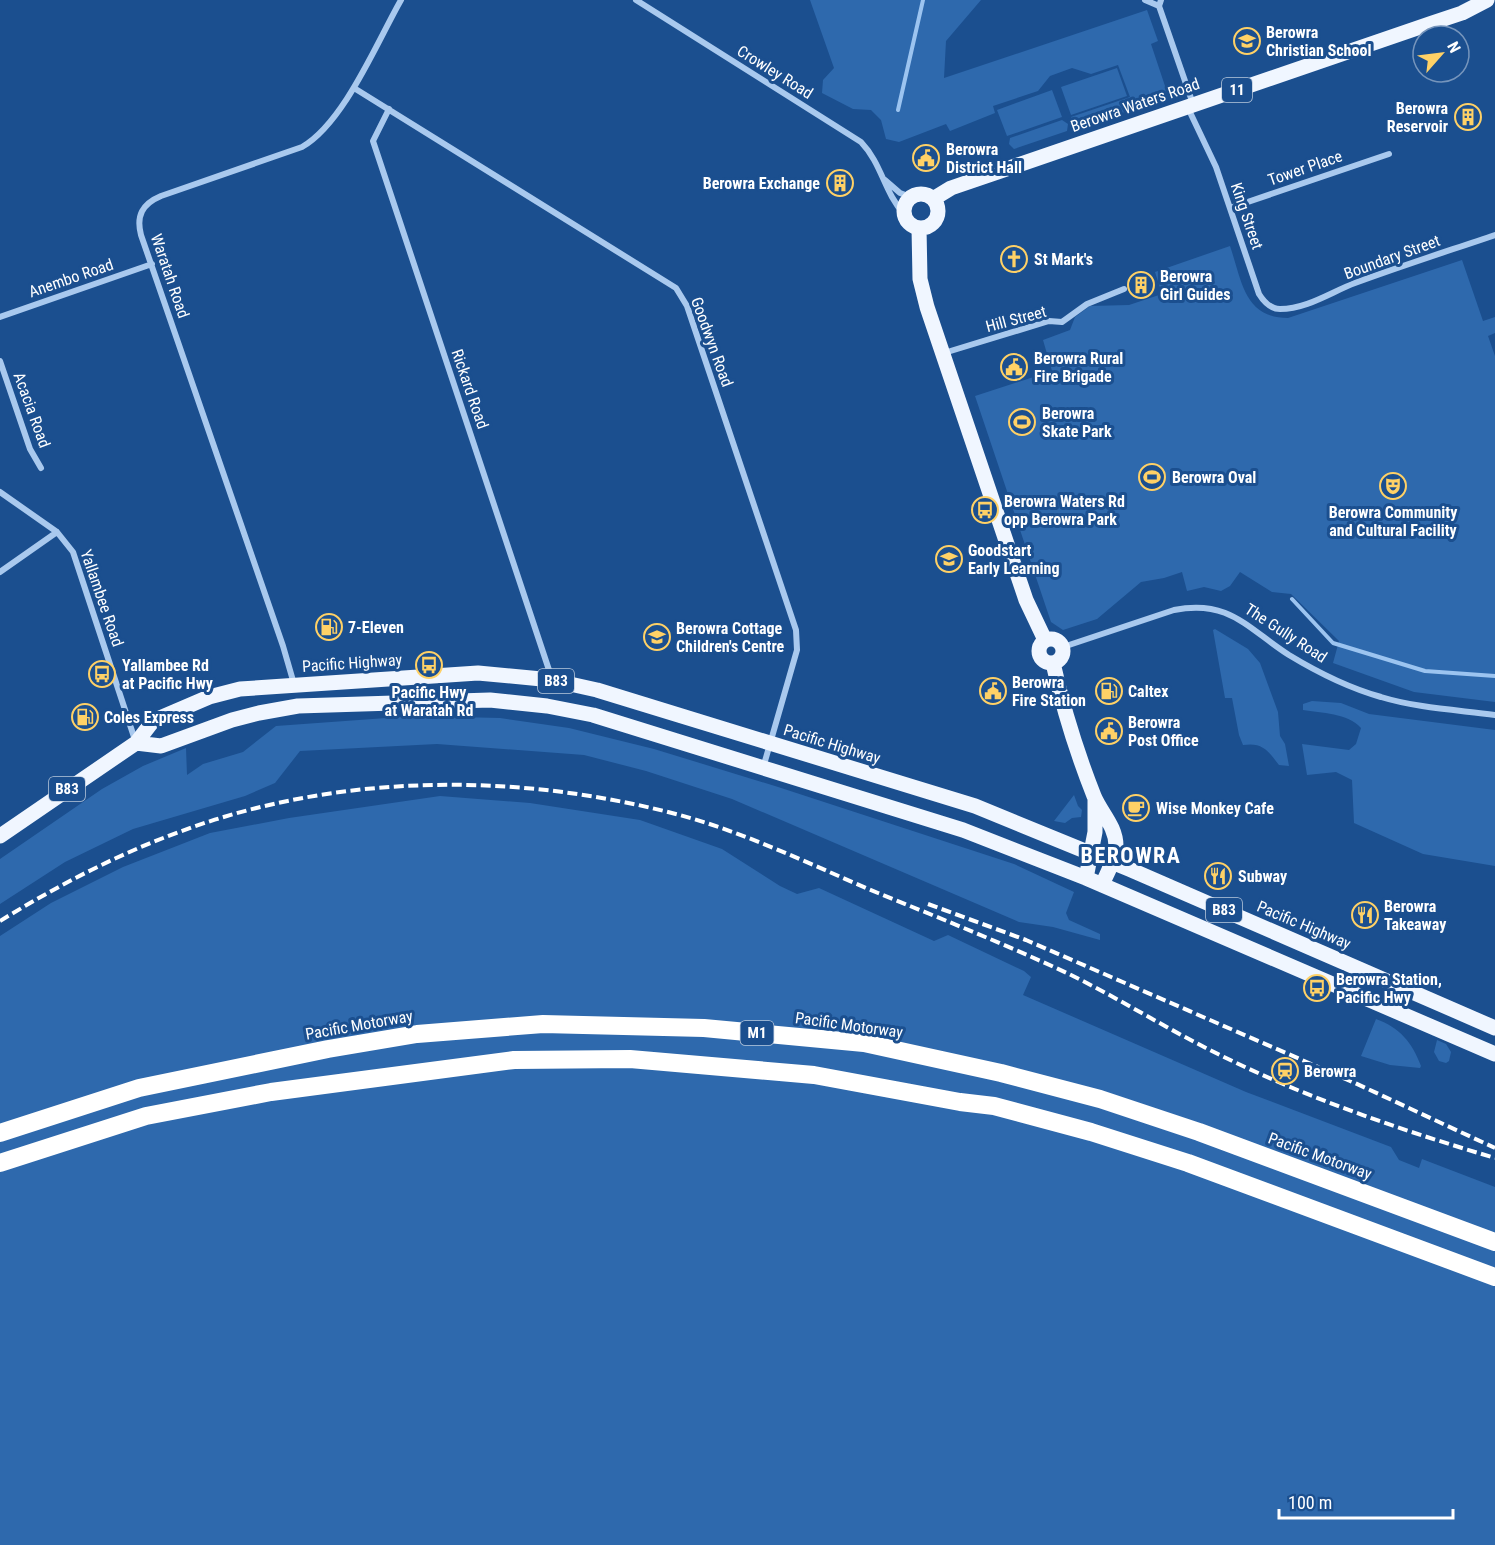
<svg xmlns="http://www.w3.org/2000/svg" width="1495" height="1545" viewBox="0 0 1495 1545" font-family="'Roboto Condensed',sans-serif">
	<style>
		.green { fill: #2e69ad }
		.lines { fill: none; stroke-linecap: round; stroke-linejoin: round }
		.stream { stroke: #9cc4f0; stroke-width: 4 }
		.minor { stroke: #a9c9ee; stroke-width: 6 }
		.primary { stroke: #f0f6ff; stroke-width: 15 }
		.motorway { stroke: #fff; stroke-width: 18 }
		.rail { stroke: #fff; stroke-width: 4; stroke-dasharray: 10 4.5; stroke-linecap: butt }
		.labels { text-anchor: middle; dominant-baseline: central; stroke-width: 6; stroke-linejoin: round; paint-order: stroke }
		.shield { fill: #1b4f8f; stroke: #bbcadd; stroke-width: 1.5 }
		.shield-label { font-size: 15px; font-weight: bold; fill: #fff }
		.poi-label { font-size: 16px; font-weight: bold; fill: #fff; stroke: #1b4f8f; text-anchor: start }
		.street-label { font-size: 16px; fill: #fff; stroke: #1b4f8f }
		.district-label { font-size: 22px; font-weight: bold; letter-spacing: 1.5px; fill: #fff; stroke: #1b4f8f }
	</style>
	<rect width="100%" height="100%" fill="#1b4f8f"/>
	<path class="green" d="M810,0H981L946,41L944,78L1147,10L1158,41L1151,44L1165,86H1169L1173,91L1171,96L1075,129L1071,117L1130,97L1118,65L1091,74L1072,68L1050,76L1038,91L993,106L995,113L950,131L946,124L899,142L886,139L881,120L871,110L853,109L822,93L823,80L834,68Z
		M1117,68L1127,96L1071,115L1061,87Z
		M1052,90L1062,117L1007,136L997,110Z
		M1062,120L1068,124L1067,131L1014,149L1009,144L1010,138Z
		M1230,246C1242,281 1244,318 1288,318L1462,260L1483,321L1495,317V333L1488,336L1495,356V702L1414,692L1333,663L1339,641L1291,594L1272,592L1240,572L1230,586L1221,591L1204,587L1187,591L1182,572L1164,578L1141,582L1097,619L1063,630L1051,622L975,396L1052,371L1043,340L1070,330L1075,317L1090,306L1129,305L1162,294L1155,272Z
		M1215,629L1248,649L1260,663L1278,712L1280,736L1285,744L1289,766L1279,765C1268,751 1263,742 1243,745L1239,735L1232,698H1225L1213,630Z
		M1312,701L1341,703L1369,714L1495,730V866L1423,854L1354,823L1352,780L1336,772L1307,775L1302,744L1349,750L1356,744L1361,728C1348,713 1321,713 1303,710V704Z
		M414,716L500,718L569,728L654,749L775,786L1014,864L1074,892L1066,913L1069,920L1100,934V940L1053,927L1019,922L732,799L646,771L584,755L437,744L300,751L275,783L245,796L133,829L65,862L0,904V859L102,789L143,766L186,748L187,775L203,764L243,752L276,726Z
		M1074,795L1078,806L1082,810L1081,817L1072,818L1065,823L1054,821Z
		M440,796L530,803L640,820L722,849L780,886L797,894L819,888L934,941L948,935L1024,971L1031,977L1023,995L1246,1092L1391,1147L1399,1160L1419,1168L1422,1159L1495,1187V1545H0V936L51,903L123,867L210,833L289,818Z
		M1376,1019C1400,1028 1412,1042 1421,1066L1420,1068L1390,1065L1361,1056Z
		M1437,1040L1446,1044L1451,1052L1449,1061L1446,1063L1439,1061L1434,1052Z"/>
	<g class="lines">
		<path class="stream" d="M898,110L923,0
			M1292,599L1333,643L1425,671L1495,676"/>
		<path class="minor" d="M636,0L861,142C882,164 884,192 904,214
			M1145,0L1159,6
			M1161,0L1159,6L1193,104
			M354,88L676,288L687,306L796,630L797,650L763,768
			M1188,108L1216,167L1259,294C1264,302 1270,309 1280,309C1307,309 1331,292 1355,283C1401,266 1448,251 1495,235
			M389,109L373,141L552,679
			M885,180L900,193L911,197
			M1230,208L1389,154
			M0,317L152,264
			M944,353L1049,321L1062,322L1087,304L1124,289
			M0,361L30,449L41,468
			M0,492L57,532L73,552L135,740
			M0,572L57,532
			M1063,647L1174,610C1229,599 1247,628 1289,655C1317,672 1349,688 1381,697C1417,708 1458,710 1495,715
			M294,684L283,646L141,235C136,216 142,204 161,196L302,147C344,123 377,42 401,0"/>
		<path class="primary" d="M904 211a17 17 0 1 1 34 0a17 17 0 1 1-34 0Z
			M933,199L951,188L1432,23L1462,13L1487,0
			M919,228L920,279L927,307L1026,600L1045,640
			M1039 651a12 12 0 1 1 24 0a12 12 0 1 1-24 0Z
			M1053,663C1063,708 1077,753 1094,796C1101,813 1116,826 1116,846C1116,858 1107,873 1102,885
			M136,743L161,746L232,720L259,713L298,706L490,700L547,706L593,715L963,830L1086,878L1495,1054
			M0,836L136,743L153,721L209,697L240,689L478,673L552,680L597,690L975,806L1129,869L1495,1028
			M1086,878L1095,832V799"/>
		<path class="motorway" d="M0,1133L139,1088L328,1049L417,1034L543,1024L704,1028L864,1043L1001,1073L1100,1099L1199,1132L1495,1242
			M0,1163L146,1116L271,1092L514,1060L630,1059L814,1075L960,1102L994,1106L1091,1132L1188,1163L1495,1277"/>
		<path class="rail" d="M928,904L1026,940L1355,1083L1495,1148
			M0,921C57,886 116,855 179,832C334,774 509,772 668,812C741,830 809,864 878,893C942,919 1007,945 1069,974C1120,999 1167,1029 1218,1054C1306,1098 1401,1130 1495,1158"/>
	</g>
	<defs>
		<symbol id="school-ring" viewBox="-11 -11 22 22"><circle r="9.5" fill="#1b4f8f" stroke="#ffd166" stroke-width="1.5"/><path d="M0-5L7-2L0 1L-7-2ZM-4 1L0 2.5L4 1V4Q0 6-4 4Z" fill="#ffd166"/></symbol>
		<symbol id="building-ring" viewBox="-11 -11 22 22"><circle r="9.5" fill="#1b4f8f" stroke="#ffd166" stroke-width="1.5"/><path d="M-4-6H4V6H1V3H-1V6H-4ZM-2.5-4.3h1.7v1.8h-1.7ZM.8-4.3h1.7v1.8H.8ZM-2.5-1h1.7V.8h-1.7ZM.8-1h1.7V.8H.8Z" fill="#ffd166"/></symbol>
		<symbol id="civic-ring" viewBox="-11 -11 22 22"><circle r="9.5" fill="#1b4f8f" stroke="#ffd166" stroke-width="1.5"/><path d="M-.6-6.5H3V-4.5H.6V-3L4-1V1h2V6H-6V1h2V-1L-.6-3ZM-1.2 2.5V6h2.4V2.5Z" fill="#ffd166"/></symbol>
		<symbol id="church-ring" viewBox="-11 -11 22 22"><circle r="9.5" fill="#1b4f8f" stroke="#ffd166" stroke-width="1.5"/><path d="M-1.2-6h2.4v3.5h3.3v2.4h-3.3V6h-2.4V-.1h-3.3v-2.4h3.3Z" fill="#ffd166"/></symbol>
		<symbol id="stadium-ring" viewBox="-11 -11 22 22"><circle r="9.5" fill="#1b4f8f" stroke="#ffd166" stroke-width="1.5"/><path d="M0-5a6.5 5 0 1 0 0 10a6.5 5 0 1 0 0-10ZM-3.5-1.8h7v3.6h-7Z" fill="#ffd166"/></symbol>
		<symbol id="theatre-ring" viewBox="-11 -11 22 22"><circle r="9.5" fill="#1b4f8f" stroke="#ffd166" stroke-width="1.5"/><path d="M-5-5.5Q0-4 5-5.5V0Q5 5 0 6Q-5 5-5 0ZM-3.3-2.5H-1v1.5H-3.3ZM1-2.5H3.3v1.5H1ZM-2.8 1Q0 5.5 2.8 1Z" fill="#ffd166"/></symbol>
		<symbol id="bus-ring" viewBox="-11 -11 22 22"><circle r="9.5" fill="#1b4f8f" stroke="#ffd166" stroke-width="1.5"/><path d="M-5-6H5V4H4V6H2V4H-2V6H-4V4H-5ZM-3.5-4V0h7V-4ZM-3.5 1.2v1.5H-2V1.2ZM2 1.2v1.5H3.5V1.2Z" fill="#ffd166"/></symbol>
		<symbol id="fuel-ring" viewBox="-11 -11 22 22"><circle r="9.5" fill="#1b4f8f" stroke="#ffd166" stroke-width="1.5"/><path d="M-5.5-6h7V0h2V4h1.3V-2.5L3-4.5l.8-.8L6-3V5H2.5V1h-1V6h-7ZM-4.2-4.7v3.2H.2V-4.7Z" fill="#ffd166"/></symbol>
		<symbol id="cafe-ring" viewBox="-11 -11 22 22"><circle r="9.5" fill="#1b4f8f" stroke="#ffd166" stroke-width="1.5"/><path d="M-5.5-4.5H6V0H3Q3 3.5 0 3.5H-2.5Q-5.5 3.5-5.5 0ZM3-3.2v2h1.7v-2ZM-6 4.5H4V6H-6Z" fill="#ffd166"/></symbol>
		<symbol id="restaurant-ring" viewBox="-11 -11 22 22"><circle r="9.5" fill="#1b4f8f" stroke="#ffd166" stroke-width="1.5"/><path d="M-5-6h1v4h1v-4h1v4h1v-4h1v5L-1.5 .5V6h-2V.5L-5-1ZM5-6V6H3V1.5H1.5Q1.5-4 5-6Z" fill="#ffd166"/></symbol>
		<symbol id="station-ring" viewBox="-11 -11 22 22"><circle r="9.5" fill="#1b4f8f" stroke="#ffd166" stroke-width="1.5"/><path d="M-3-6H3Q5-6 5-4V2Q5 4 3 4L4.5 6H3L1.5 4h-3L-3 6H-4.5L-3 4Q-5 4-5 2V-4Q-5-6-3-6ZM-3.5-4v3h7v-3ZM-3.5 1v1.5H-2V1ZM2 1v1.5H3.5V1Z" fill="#ffd166"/></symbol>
	</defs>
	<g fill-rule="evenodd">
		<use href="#school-ring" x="1232" y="26" width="30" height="30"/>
		<use href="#building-ring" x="1453" y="102" width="30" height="30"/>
		<use href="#civic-ring" x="911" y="143" width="30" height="30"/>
		<use href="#building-ring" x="825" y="168" width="30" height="30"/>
		<use href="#church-ring" x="999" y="244" width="30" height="30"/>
		<use href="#building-ring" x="1126" y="270" width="30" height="30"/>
		<use href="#civic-ring" x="999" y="352" width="30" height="30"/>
		<use href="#stadium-ring" x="1007" y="407" width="30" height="30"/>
		<use href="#stadium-ring" x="1137" y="462" width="30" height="30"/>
		<use href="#theatre-ring" x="1378" y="471" width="30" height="30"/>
		<use href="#bus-ring" x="970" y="495" width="30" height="30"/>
		<use href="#school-ring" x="934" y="544" width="30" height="30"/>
		<use href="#fuel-ring" x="314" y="612" width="30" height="30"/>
		<use href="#school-ring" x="642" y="622" width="30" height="30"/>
		<use href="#bus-ring" x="414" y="650" width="30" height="30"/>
		<use href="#bus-ring" x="87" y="659" width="30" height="30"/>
		<use href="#civic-ring" x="978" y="676" width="30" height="30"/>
		<use href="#fuel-ring" x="1094" y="676" width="30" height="30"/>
		<use href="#fuel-ring" x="70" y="702" width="30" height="30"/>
		<use href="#civic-ring" x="1094" y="716" width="30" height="30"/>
		<use href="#cafe-ring" x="1121" y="793" width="30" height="30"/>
		<use href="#restaurant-ring" x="1203" y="861" width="30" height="30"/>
		<use href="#restaurant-ring" x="1350" y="900" width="30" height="30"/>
		<use href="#bus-ring" x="1302" y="973" width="30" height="30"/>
		<use href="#station-ring" x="1270" y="1056" width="30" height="30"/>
	</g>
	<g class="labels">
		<g class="shield">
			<rect x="1222" y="78" width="30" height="24" rx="4.5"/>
			<rect x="538" y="669" width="36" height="24" rx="4.5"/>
			<rect x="49" y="777" width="36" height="24" rx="4.5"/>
			<rect x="1206" y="898" width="36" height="24" rx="4.5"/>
			<rect x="740.5" y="1021" width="33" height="24" rx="4.5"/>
		</g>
		<g class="shield-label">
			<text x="1237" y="90">11</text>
			<text x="556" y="681">B83</text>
			<text x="67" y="789">B83</text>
			<text x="1224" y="910">B83</text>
			<text x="757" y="1033">M1</text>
		</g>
		<g class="poi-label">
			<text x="1266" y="32">Berowra<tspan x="1266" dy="18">Christian School</tspan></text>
			<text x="1448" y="108" text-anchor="end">Berowra<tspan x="1448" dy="18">Reservoir</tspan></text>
			<text x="946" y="149">Berowra<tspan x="946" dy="18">District Hall</tspan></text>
			<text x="820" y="183" text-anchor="end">Berowra Exchange</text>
			<text x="1034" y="259">St Mark's</text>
			<text x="1160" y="276">Berowra<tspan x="1160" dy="18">Girl Guides</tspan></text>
			<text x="1034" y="358">Berowra Rural<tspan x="1034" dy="18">Fire Brigade</tspan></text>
			<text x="1042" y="413">Berowra<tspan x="1042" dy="18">Skate Park</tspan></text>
			<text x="1172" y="477">Berowra Oval</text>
			<text x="1004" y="501">Berowra Waters Rd<tspan x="1004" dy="18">opp Berowra Park</tspan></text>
			<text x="1393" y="512" text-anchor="middle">Berowra Community<tspan x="1393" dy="18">and Cultural Facility</tspan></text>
			<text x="968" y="550">Goodstart<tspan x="968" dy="18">Early Learning</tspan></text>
			<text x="348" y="627">7-Eleven</text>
			<text x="676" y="628">Berowra Cottage<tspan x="676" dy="18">Children's Centre</tspan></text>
			<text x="122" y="665">Yallambee Rd<tspan x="122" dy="18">at Pacific Hwy</tspan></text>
			<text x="1012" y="682">Berowra<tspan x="1012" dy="18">Fire Station</tspan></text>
			<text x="1128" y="691">Caltex</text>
			<text x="429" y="692" text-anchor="middle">Pacific Hwy<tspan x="429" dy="18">at Waratah Rd</tspan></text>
			<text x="104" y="717">Coles Express</text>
			<text x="1128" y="722">Berowra<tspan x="1128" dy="18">Post Office</tspan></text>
			<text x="1156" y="808">Wise Monkey Cafe</text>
			<text x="1238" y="876">Subway</text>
			<text x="1384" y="906">Berowra<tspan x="1384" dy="18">Takeaway</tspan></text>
			<text x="1336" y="979">Berowra Station,<tspan x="1336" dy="18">Pacific Hwy</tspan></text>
			<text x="1304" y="1071">Berowra</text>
		</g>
		<g class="street-label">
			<text transform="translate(775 72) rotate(32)">Crowley Road</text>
			<text transform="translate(1135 105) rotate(-19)">Berowra Waters Road</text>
			<text transform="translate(1305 168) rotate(-19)">Tower Place</text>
			<text transform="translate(1247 216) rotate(71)">King Street</text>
			<text transform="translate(1392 257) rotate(-20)">Boundary Street</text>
			<text transform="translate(170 276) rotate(71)">Waratah Road</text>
			<text transform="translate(71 278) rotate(-19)">Anembo Road</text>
			<text transform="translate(1016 319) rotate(-15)">Hill Street</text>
			<text transform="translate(712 342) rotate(70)">Goodwyn Road</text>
			<text transform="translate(470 389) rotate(71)">Rickard Road</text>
			<text transform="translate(32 410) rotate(70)">Acacia Road</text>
			<text transform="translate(102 598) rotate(71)">Yallambee Road</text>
			<text transform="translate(1286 633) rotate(33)">The Gully Road</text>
			<text transform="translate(352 663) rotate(-4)">Pacific Highway</text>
			<text transform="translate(832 744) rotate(17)">Pacific Highway</text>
			<text transform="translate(1304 925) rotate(23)">Pacific Highway</text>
			<text transform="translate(359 1025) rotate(-10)">Pacific Motorway</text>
			<text transform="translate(849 1025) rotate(8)">Pacific Motorway</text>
			<text transform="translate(1320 1156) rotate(20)">Pacific Motorway</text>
		</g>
		<g class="district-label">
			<text x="1131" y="855">BEROWRA</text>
		</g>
	</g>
	<g transform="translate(1441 54) rotate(62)"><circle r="28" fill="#1b4f8f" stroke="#7695bc" stroke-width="1.5"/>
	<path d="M0-4.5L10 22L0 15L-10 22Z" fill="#ffd166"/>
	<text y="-9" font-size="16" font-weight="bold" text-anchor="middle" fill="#ffffff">N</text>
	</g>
	<path d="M1279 1509v9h174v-9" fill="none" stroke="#ffffff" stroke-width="3"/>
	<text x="1288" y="1509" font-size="18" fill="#ffffff" stroke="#1b4f8f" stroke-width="4.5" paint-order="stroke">100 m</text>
</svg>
